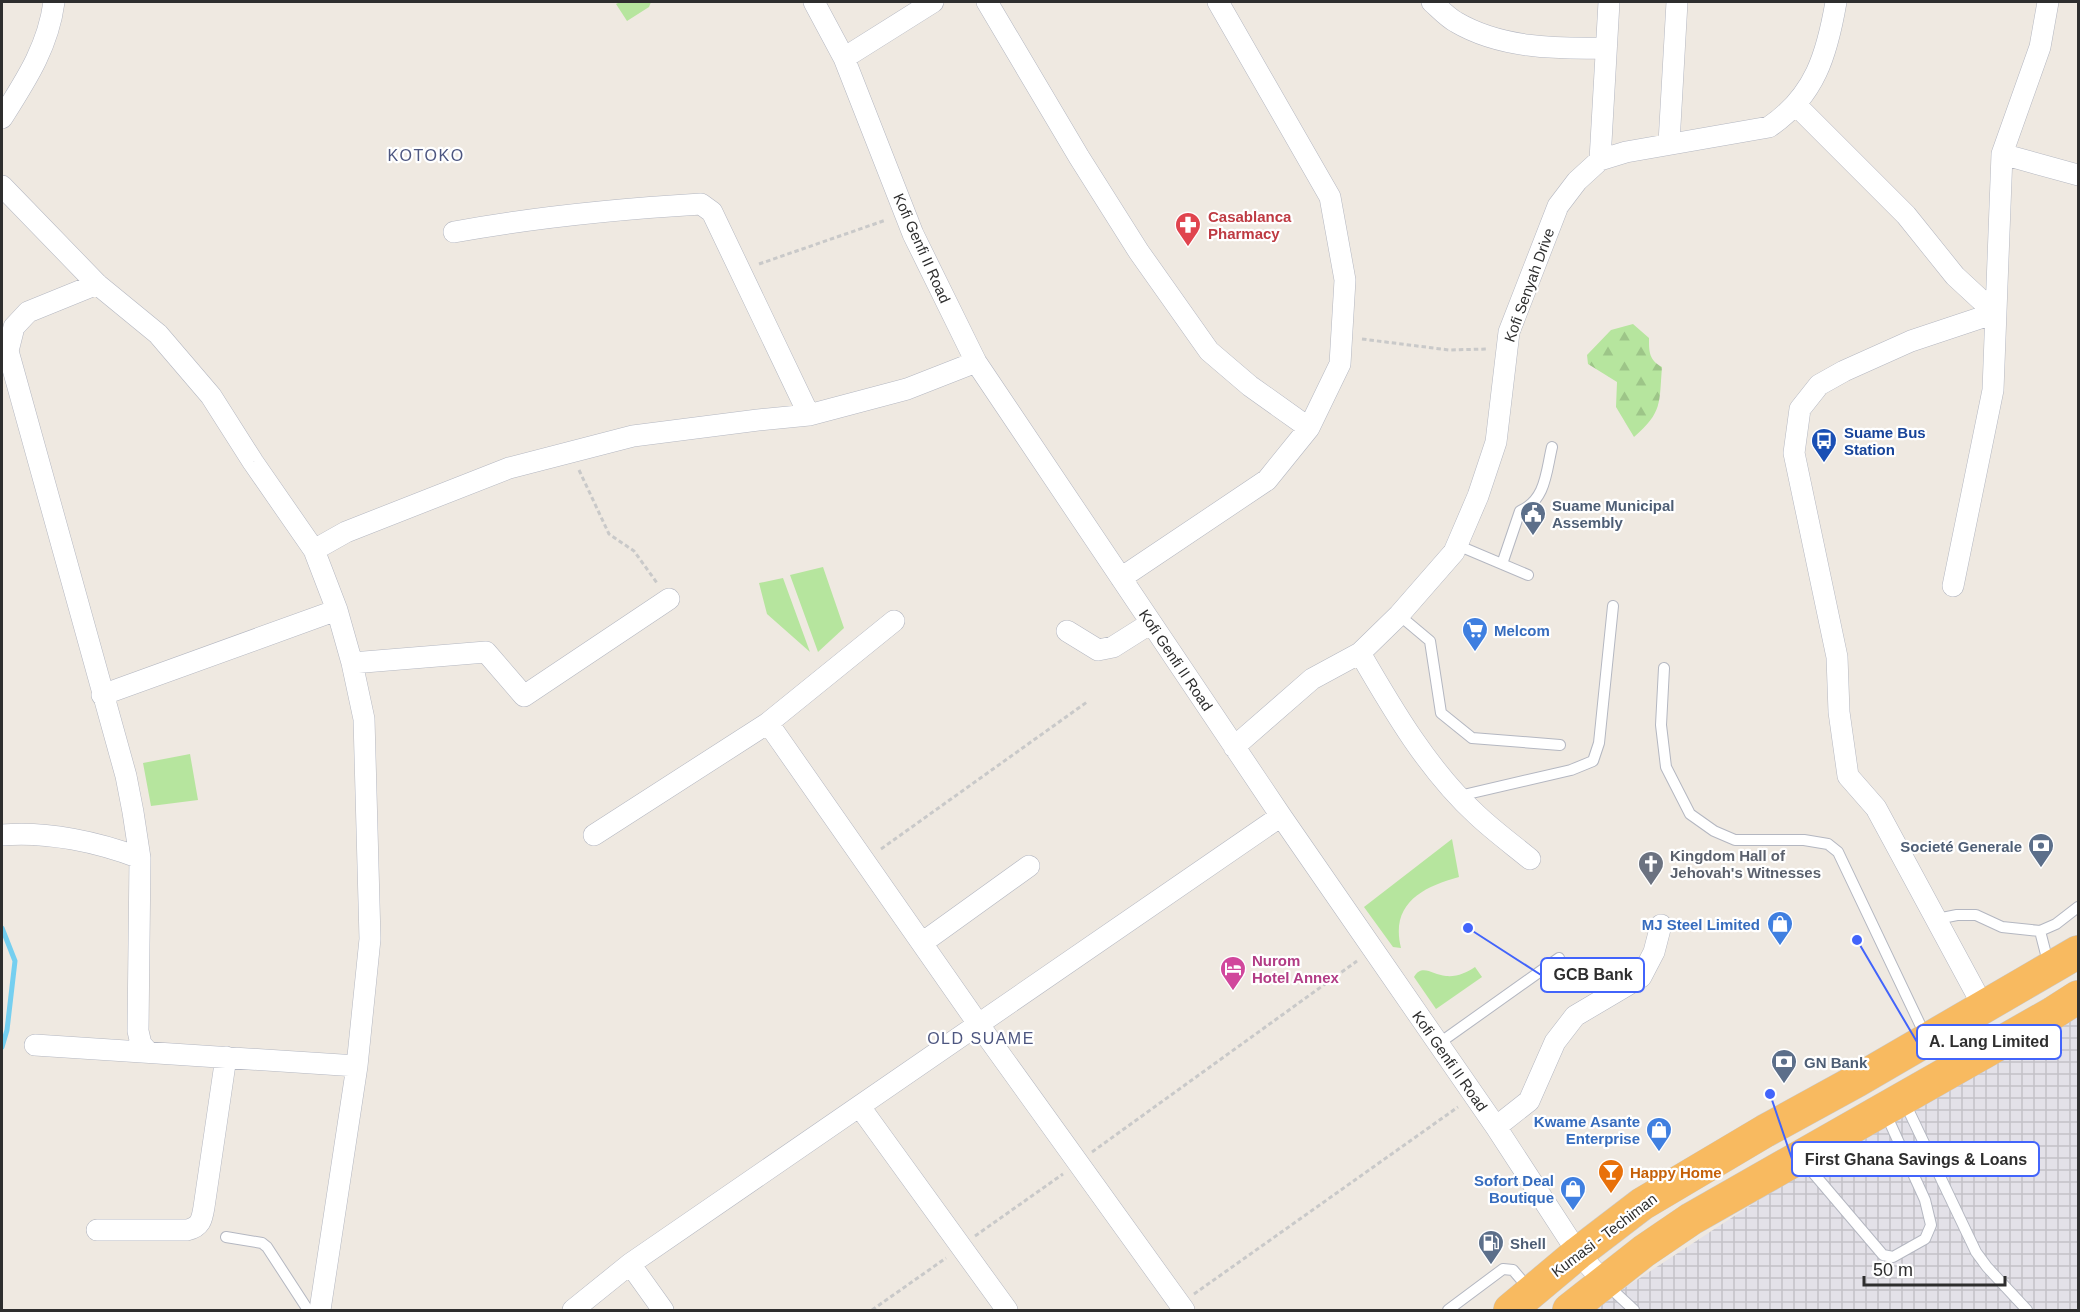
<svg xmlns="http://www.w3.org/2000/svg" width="2080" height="1312" viewBox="0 0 2080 1312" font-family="Helvetica,sans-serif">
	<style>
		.industrial { fill: url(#industrial-grid) }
		.grass { fill: #b6e59e }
		.forest { fill: url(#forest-firs) }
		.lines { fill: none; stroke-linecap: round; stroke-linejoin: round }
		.stream { stroke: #75cff0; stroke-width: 5 }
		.service-casing { stroke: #b4b7c1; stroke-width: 12 }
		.minor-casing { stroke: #b4b7c1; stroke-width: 22 }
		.trunk-casing { stroke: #c9c9c9; stroke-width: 34 }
		.path { stroke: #c9c9c9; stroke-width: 3; stroke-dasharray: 4.5 3; stroke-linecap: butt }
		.service { stroke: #fff; stroke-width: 10 }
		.minor { stroke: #fff; stroke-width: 21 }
		.trunk { stroke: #f8ba60; stroke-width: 33 }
		.labels { text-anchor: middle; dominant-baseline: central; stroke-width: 4.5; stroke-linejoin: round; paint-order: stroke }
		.health-label { font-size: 15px; font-weight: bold; fill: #be3a42; stroke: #fff; text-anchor: start }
		.street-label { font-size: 15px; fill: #2e2e2e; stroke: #fff }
		.transit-label { font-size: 15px; font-weight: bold; fill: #164399; stroke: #fff; text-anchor: start }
		.service-label { font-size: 15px; font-weight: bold; fill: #4e5e75; stroke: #fff; text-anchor: start }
		.shop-label { font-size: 15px; font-weight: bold; fill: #366cbe; stroke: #fff; text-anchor: end }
		.worship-label { font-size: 15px; font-weight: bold; fill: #5b616d; stroke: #fff; text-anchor: start }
		.hotel-label { font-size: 15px; font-weight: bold; fill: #b23c85; stroke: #fff; text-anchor: start }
		.food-label { font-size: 15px; font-weight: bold; fill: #c56008; stroke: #fff; text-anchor: start }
		.neighbourhood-label { font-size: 16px; letter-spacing: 1.5px; fill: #4d5680; stroke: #fff }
		.leader { fill: none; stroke: #4264fb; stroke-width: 2 }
		.callout-dot { fill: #4264fb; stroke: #fff; stroke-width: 2 }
		.callout { fill: #fff; stroke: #4264fb; stroke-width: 2 }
		.callout-label { font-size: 16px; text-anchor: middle; font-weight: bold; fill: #2e2e2e }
	</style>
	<defs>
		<pattern id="industrial-grid" width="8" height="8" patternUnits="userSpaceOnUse" patternTransform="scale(1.5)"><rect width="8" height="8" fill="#e3e1e8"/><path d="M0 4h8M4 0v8" fill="none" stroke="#c3c1c7"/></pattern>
		<pattern id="forest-firs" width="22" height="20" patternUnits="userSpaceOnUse" patternTransform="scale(1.5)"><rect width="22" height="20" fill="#b6e59e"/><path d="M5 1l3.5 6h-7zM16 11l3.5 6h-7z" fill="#9dc588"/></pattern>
	</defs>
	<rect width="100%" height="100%" fill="#efe9e1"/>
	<path class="industrial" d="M2078,1012V1310H1591L1783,1184Z"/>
	<path class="grass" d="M620,2H651L649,7L627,21L616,4Z
		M823,567L844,628L818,652L790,575Z
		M783,578L810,652L767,614L759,583Z
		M190,754L198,800L151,806L143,763Z
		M1452,839L1459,877C1422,887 1390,904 1401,948L1393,947L1364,907Z
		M1475,967L1482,977L1436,1009L1414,977C1422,963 1433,975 1446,976C1457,977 1466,973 1475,967Z"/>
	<path class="forest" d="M1633,324L1649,338C1649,352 1649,360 1662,367C1659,403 1663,412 1634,437L1616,407L1617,382L1588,364L1587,355L1611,330Z"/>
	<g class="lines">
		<path class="stream" d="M2,928L15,961L7,1030L2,1047"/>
		<defs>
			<path id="service" d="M1457,545L1528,575
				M1502,564L1520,511C1546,500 1546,472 1552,447
				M1399,615L1430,641L1441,713L1472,738L1560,745
				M1664,668L1661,725L1666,767L1690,814L1714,831L1735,840H1804L1828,844L1838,852L1926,1037
				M1459,796L1571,770L1593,761L1599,743L1613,606
				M1937,919L1957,915H1976L2002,927L2040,931L2056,924L2078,907
				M2040,931L2049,966
				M1438,1044L1559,958
				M1904,1101L1976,1252L1987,1267L2027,1310
				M1803,1161L1883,1255L1893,1257L1925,1239L1931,1225L1925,1200L1885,1112
				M226,1237L262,1243L267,1247L308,1310
				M1606,1284L1634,1310
				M1448,1310L1503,1269L1513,1270L1530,1290"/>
			<path id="minor" d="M814,2L844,58L913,234L976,362L1281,816L1496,1127L1578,1253L1604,1282
				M987,2L1079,157L1139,252L1209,351L1250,386L1309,428
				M1432,2C1439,8 1447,17 1456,22C1500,48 1555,49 1605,48
				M844,58L933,2
				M1796,105L1906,215L1955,276L1995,313
				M2,118C26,80 48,47 54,2
				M1669,143L1677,2
				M2002,154L2078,175
				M1600,160L1609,2
				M2,186L97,284L158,334L211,396L253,462L314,550L346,532L509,468L633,436L758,420L809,415L907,389L976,362
				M454,232C536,217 617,209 701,204L712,212L809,415
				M97,284L28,312L14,327L8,351L126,776L133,812L140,858L138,1031L141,1044L148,1052
				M314,550L337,610L352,663L364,719L370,939L357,1066L320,1310
				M1121,578L1267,480L1309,428L1340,364L1345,280L1330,197L1218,2
				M1953,586L1993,390L2002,154L2040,47L2048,2
				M1067,631L1098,650L1113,647L1151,623
				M1360,653C1393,710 1428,770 1477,815C1494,831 1513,845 1530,859
				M352,663L486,652L524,696L669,599
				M102,695L337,610
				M768,723L894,621
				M1234,747L1312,679L1360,653L1399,615L1454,552L1478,496L1496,442L1509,332L1558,206L1577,181L1600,160L1626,152L1769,127C1815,96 1827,54 1836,2
				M2,835C47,831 98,842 140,858
				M594,835L768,723L979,1025L1184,1310
				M922,943L1029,866
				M1983,1006L1876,808L1848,776L1839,712L1837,657L1794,453L1800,409L1819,385L1844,371L1911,341L1995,313
				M35,1045L357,1066
				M860,1107L1007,1310
				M1496,1127L1529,1101L1555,1042L1575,1016L1641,977L1654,952L1661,925
				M97,1230H187C201,1227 202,1219 204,1207L226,1057
				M630,1264L663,1310
				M573,1310L630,1264L1281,816"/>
			<path id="trunk" d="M1510,1310L1578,1253L1642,1204L1765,1131L1858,1080L2078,952
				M1569,1310L1644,1251L1691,1219L2053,1013L2078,997"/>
		</defs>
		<use href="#service" class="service-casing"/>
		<use href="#minor" class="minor-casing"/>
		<use href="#trunk" class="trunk-casing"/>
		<path class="path" d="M759,264L886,220
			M1362,339L1449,350L1486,349
			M579,470L609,534L634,551L657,583
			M881,849L1087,702
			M1092,1152L1357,961
			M975,1236L1063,1174
			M1194,1294L1458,1107
			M872,1310L946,1258"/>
		<use href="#service" class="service"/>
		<use href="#minor" class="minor"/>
		<use href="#trunk" class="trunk"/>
	</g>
	<defs>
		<symbol id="pharmacy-pin" viewBox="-11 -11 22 30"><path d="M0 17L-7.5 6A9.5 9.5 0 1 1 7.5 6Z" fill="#e0444e" stroke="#fff"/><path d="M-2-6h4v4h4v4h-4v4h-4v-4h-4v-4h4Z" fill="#fff"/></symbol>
		<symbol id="bus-pin" viewBox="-11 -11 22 30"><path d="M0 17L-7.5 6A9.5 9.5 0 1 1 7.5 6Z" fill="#1a4fb4" stroke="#fff"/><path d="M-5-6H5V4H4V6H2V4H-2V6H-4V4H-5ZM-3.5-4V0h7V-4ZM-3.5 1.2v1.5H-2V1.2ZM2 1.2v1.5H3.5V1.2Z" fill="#fff"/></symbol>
		<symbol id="civic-pin" viewBox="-11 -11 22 30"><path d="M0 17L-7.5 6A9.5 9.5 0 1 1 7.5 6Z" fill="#5c6f8a" stroke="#fff"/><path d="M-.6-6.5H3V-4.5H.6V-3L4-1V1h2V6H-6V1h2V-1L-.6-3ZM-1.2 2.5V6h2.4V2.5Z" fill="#fff"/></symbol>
		<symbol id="supermarket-pin" viewBox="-11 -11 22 30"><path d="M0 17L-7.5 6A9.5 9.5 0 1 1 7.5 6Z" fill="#3f7fe0" stroke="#fff"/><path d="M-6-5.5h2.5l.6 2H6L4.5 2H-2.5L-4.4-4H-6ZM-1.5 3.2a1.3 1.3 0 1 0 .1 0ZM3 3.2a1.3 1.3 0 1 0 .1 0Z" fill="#fff"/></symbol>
		<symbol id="bank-pin" viewBox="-11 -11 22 30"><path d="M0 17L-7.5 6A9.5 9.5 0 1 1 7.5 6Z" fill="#5c6f8a" stroke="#fff"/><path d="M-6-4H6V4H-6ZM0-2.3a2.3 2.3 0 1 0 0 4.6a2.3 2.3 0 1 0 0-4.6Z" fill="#fff"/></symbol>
		<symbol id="church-pin" viewBox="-11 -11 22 30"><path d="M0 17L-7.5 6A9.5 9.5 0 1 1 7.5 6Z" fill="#6b7280" stroke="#fff"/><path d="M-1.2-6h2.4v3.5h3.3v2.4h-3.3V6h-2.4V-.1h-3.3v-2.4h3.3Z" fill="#fff"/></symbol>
		<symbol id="shop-pin" viewBox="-11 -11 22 30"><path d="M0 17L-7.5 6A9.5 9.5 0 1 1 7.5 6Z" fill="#3f7fe0" stroke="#fff"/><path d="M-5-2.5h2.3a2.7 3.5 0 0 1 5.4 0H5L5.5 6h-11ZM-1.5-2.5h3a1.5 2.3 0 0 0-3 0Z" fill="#fff"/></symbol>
		<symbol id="hotel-pin" viewBox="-11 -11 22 30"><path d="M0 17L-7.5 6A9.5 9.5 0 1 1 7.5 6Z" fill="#d1479c" stroke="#fff"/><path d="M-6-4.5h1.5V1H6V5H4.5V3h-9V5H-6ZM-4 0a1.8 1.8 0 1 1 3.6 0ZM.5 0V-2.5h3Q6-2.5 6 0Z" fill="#fff"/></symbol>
		<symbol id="bar-pin" viewBox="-11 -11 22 30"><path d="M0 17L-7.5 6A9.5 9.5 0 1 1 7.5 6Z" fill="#e8710a" stroke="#fff"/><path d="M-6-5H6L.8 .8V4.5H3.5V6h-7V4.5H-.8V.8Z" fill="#fff"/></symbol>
		<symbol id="fuel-pin" viewBox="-11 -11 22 30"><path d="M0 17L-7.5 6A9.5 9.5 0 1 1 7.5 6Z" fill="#5c6f8a" stroke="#fff"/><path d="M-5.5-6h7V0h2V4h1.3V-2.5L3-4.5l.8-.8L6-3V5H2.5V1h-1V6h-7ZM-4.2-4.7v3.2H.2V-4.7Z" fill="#fff"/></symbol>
	</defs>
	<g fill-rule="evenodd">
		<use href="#pharmacy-pin" x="1173" y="210" width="30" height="40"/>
		<use href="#bus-pin" x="1809" y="426" width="30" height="40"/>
		<use href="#civic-pin" x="1518" y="499" width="30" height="40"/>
		<use href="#supermarket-pin" x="1460" y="615" width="30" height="40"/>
		<use href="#bank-pin" x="2026" y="831" width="30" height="40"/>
		<use href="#church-pin" x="1636" y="849" width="30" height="40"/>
		<use href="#shop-pin" x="1765" y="909" width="30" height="40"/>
		<use href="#hotel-pin" x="1218" y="954" width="30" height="40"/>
		<use href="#bank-pin" x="1769" y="1047" width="30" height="40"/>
		<use href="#shop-pin" x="1644" y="1115" width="30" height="40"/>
		<use href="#bar-pin" x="1596" y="1157" width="30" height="40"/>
		<use href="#shop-pin" x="1558" y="1174" width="30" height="40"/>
		<use href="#fuel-pin" x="1476" y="1228" width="30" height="40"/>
	</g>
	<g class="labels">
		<g class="health-label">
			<text x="1208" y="216">Casablanca<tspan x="1208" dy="17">Pharmacy</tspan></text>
		</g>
		<g class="street-label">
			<text transform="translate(922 248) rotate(66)">Kofi Genfi II Road</text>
			<text transform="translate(1529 285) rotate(-70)">Kofi Senyah Drive</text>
			<text transform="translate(1176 660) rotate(56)">Kofi Genfi II Road</text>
			<text transform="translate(1450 1061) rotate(55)">Kofi Genfi II Road</text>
			<text transform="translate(1604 1235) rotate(-37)">Kumasi - Techiman</text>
		</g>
		<g class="transit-label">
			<text x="1844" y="432">Suame Bus<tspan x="1844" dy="17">Station</tspan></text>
		</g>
		<g class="service-label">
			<text x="1552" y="505">Suame Municipal<tspan x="1552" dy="17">Assembly</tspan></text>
			<text x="2022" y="846" text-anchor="end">Societé Generale</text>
			<text x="1804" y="1062">GN Bank</text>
			<text x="1510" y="1243">Shell</text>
		</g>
		<g class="shop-label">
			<text x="1494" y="630" text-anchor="start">Melcom</text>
			<text x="1760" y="924">MJ Steel Limited</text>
			<text x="1640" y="1121">Kwame Asante<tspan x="1640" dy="17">Enterprise</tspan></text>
			<text x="1554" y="1180">Sofort Deal<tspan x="1554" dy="17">Boutique</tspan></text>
		</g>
		<g class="worship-label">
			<text x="1670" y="855">Kingdom Hall of<tspan x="1670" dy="17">Jehovah's Witnesses</tspan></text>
		</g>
		<g class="hotel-label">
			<text x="1252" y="960">Nurom<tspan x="1252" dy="17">Hotel Annex</tspan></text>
		</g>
		<g class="food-label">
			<text x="1630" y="1172">Happy Home</text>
		</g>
		<g class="neighbourhood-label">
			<text x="426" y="155">KOTOKO</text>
			<text x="981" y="1038">OLD SUAME</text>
		</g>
	</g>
	<path class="leader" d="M1468 928L1541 975M1857 940L1917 1042M1770 1094L1792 1159"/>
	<g class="callout-dot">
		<circle cx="1468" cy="928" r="6"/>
		<circle cx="1857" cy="940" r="6"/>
		<circle cx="1770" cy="1094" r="6"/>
	</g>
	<g class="callout">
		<rect x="1541" y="958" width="103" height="34" rx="6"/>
		<rect x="1917" y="1025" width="144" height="34" rx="6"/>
		<rect x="1792" y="1142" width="247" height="34" rx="6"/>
	</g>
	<g class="callout-label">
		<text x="1593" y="980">GCB Bank</text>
		<text x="1989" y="1047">A. Lang Limited</text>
		<text x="1916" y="1165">First Ghana Savings &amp; Loans</text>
	</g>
	<rect width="2080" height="1312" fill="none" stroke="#2e2e2e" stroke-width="6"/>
	<path d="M1864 1276v9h141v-9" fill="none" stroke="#2e2e2e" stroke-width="3"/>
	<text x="1873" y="1276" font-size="18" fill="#2e2e2e" stroke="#ffffff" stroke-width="4.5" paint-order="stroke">50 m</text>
</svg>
